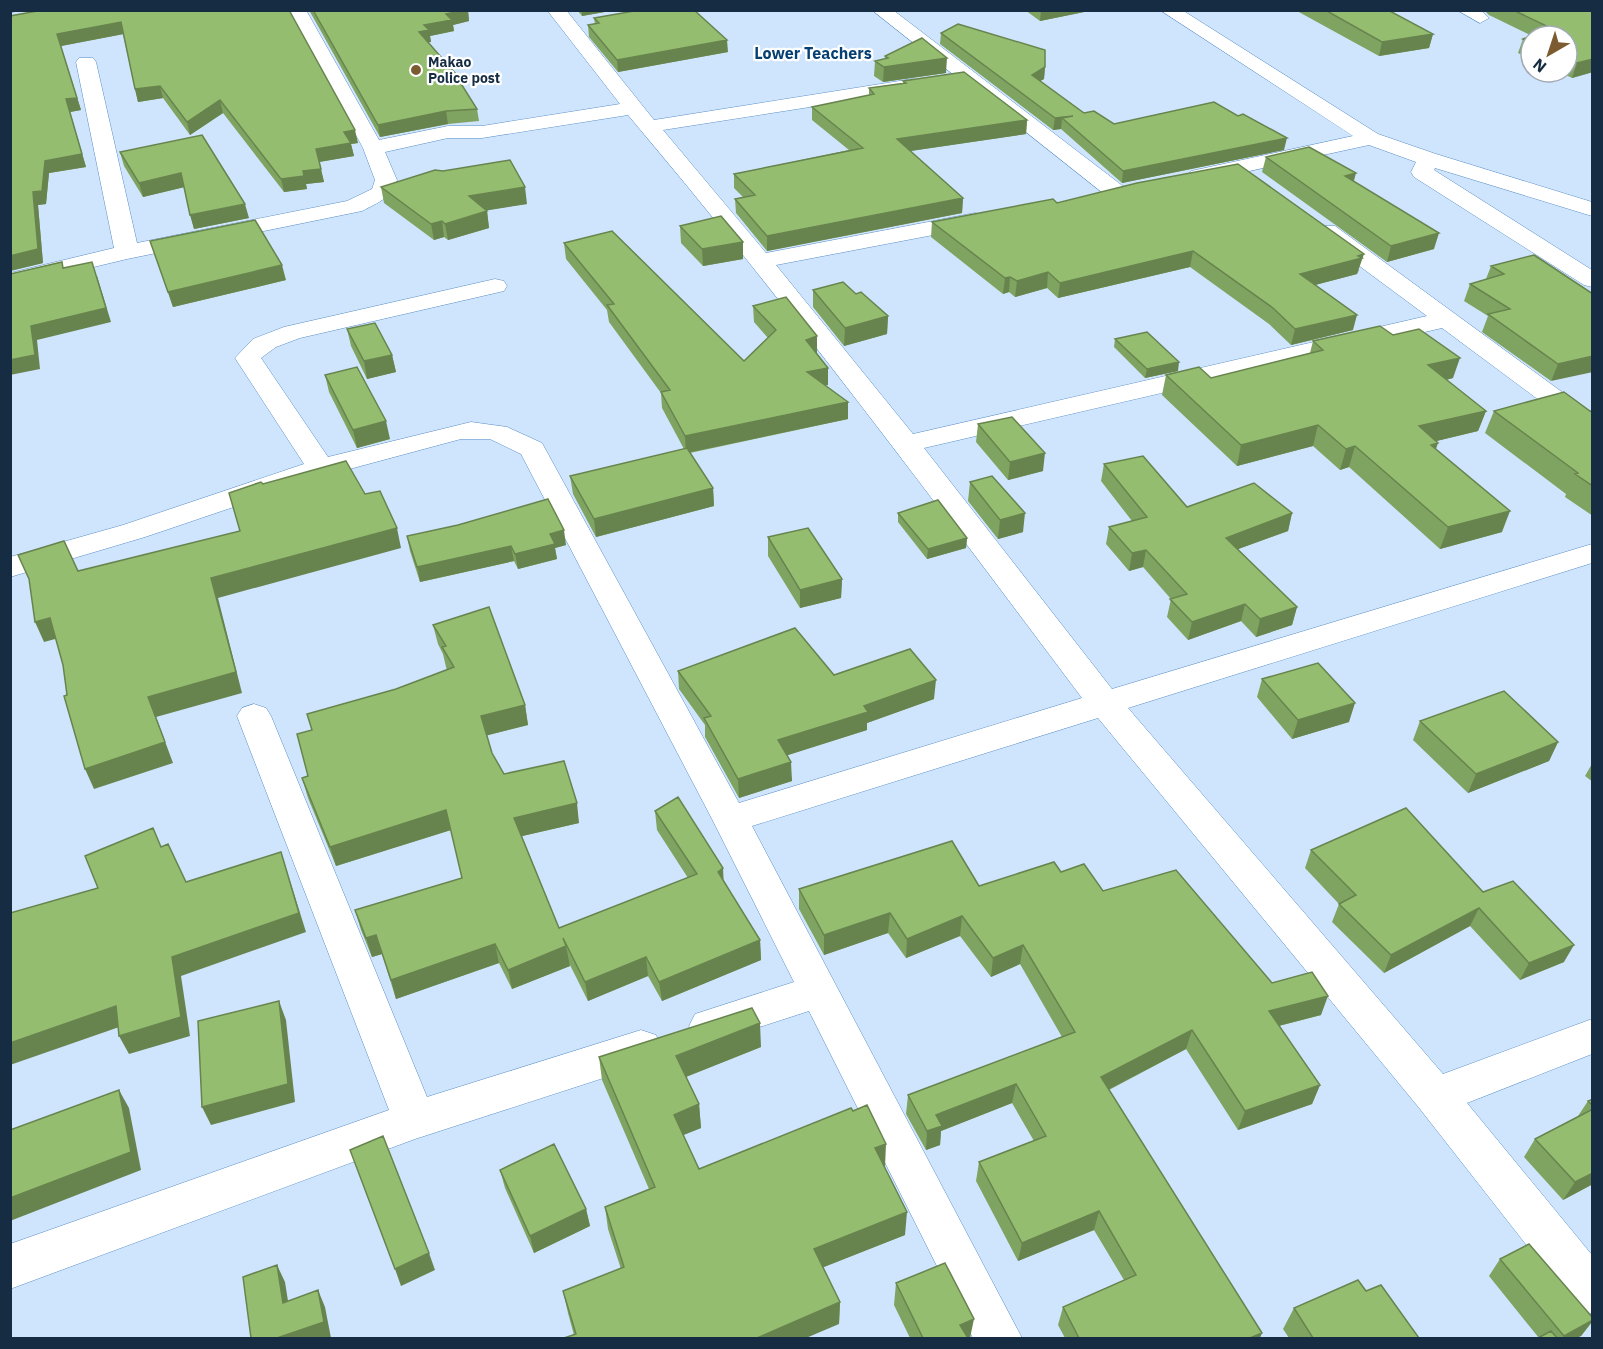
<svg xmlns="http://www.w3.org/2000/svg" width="1603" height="1349" viewBox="0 0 1603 1349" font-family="'IBM Plex Sans',sans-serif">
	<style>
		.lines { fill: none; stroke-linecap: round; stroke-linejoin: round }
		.minor-casing { stroke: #598ec6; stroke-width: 1 }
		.minor { fill: #fff; fill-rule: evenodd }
		.wall { fill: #7fa360 }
		.shaded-wall { fill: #68844e }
		.building { fill: #94bd70; stroke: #68844e; stroke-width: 1.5 }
		.poi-dot { fill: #7c5b31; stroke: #fff; stroke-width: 2 }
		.labels { text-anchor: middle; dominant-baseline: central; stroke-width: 4.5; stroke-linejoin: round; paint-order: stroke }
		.far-poi-label { font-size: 14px; font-weight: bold; fill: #162c43; stroke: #fff; text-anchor: start }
		.far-quarter-label { font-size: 16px; font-weight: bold; fill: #064073; stroke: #fff }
	</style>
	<rect width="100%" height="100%" fill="#cfe5fe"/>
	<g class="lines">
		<defs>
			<path id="minor" d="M288,10H306L379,140L448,126H482L620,104L547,10H566L654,120L912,79L919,81L922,85L912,91L663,130L766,253L975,213L983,215L986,220L983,225L975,227L776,265L913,434L1427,316L1319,236L1316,231L1319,226H1335L1592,414V434L1582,432L1442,328L924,448L1112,689L1592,544V563L1128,708L1443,1074L1592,1019V1054L1467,1103L1592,1255V1314L1575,1307L1420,1109L1098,718L752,826L1022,1338H973L809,1011L710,1043L695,1038L689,1026L695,1014L794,982L712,819L521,454L490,439H461L331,474L145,537L10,577V557L123,525L304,464L235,358L253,339L284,327L495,279L504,281L507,286L504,291L300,338L276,347L261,358L328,457L471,422L507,427L542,443L739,803L1082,698C934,501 787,303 628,115L482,138H448L385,152L397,180C390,199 379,202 362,211L127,259L10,287V273L114,248L76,62L79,58H93L96,62L137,243L347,201L372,189L375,180L363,148Z
				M872,10H893L1124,187L1127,192L1124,197H1108Z
				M1160,10H1182L1378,134L1436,154L1592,202V216L1435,168L1434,170L1592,270V287L1584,285L1414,177L1411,172L1416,162L1369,145L1199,182L1191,181L1188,176L1191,171L1353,136Z
				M1457,10H1480L1489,18L1480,23Z
				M254,704L266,708L271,716L427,1097L641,1030L656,1035L662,1048L656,1061L415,1139L10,1289V1244L389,1110L237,716L242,708Z"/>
		</defs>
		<use href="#minor" class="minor-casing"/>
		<use href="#minor" class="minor"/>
	</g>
	<path class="wall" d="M289,10L358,143L351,144L354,156L319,162L324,182L306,184L307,189L284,192L223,113L190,135L163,98L138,102L135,89L123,34L61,46L81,110L70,112L86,167L49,173L46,204L38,205L43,263L10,271V16Z
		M309,10H468L469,21L453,25L454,31L430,36L431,42H428L464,89L477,109L479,121L448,124L380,137Z
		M577,10H616L582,16Z
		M1025,10H1094L1040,21Z
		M1388,10L1433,34L1429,48L1379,56L1297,11Z
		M1484,10H1593V72L1572,78L1560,72H1567V36H1532L1489,15Z
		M594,18L728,52L618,72L589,37L588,25L595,24Z
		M941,33L1045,67L1044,79L1040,81L1084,113L1114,124L1284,150L1122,183L1061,129L1053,130L940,44Z
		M1531,36V59L1518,53L1523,39Z
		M885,56L946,73L883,82L874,76L875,61L885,59Z
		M903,81L1027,120L1026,134L910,151L963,198L962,213L767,251L736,213L735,199L743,197L734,188V174L849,150L812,120V107L869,95V88L903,84Z
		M120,152L249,218L194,229L184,187L143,197L124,166Z
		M1266,157L1354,181L1434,249L1387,262L1262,172Z
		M381,187L527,204L486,210L487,211L489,228L448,240L444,237L434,240L384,203Z
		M1057,203L1359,270L1357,274L1315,285L1353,330L1291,345L1269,324L1190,267L1058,298L1047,288L1015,297L1009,292L1003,294L931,237L932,222Z
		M680,226L743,242V259L703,266L681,243Z
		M150,241L286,280L173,307Z
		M564,243L744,361L768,338L754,322L753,306L817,353H816L828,368V385H825L848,402V419L690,453L713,488L714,506L596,537L573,494L570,476L684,449L662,408L661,393L609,322L607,310L566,259Z
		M1491,266L1593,294L1551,381L1482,332L1488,316L1464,301L1470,284L1486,279Z
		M813,290L856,294L888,316L887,334L844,346L813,307Z
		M347,329L392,355L396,372L367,379L351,346Z
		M1115,339L1178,371L1145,378L1114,347Z
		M1313,341L1453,378L1446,380L1486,411L1478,431L1436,441V450L1502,532L1440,549L1349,467L1340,470L1313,446L1237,466L1162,395L1166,375L1211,378L1310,353Z
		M325,375L390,439L357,448L329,392Z
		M1494,411H1590L1593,412V516L1565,497L1566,494L1485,433Z
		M978,424L1043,471L1008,480L976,442Z
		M1104,464L1187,507L1292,513L1288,531L1238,549L1297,607L1292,625L1256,637L1241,621L1188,640L1167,617L1171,599L1143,567L1129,571L1106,544L1109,527L1132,521L1101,481Z
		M970,482L1023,532L998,539L968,501Z
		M898,513L967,538L966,548L927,559L898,522Z
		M407,536L566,545L555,548L557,559L518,569L514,561L420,582L410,551Z
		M768,537L842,579L841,598L800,608L768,556Z
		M433,625L525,705L528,725L487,735L492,753L504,774L579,823L522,836L559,928L688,878L657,830L655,811L724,881L760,940L761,960L662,1001L648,976L588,1001L569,963L570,966L512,989L499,963L396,999L382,954L372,957L361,930L355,910L462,878L451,830L336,866L308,798L302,778L308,776L312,730L307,714L396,689L447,670L446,667L443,654L438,644Z
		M678,671L834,675L934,699L867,723V730L787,755L792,781L739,798L705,737V725L679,689Z
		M1262,679L1349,722L1292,739L1257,697Z
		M1420,721L1558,742L1549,761L1468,793L1413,740Z
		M1593,762V782L1585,776Z
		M1311,850L1483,892L1564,962L1520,980L1470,926L1384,973L1332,922L1339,904L1305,868Z
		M1061,872L1103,891L1272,983L1321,1015L1279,1026L1320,1085L1312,1104L1238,1130L1186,1049L1109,1090L1260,1338H1065L1058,1325L1063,1307L1124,1280L1094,1230L1018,1261L976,1181L979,1162L1034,1141L1012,1103L941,1131L940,1145L926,1150L906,1114L908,1095L1062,1037L1020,964L991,977L960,936L906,958L888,933L824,955L799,909V889L979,886Z
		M761,1047L686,1077L699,1104L701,1128L683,1135L699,1169L885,1167L905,1235L823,1267L840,1302L839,1324L574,1335L568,1313L563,1291L621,1269L608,1229L605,1207L649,1189L602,1080L599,1057Z
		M1593,1099V1184L1563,1200L1524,1157L1535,1139L1578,1116L1588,1101Z
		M500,1170L586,1209L590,1226L534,1253L505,1188Z
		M1500,1259L1593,1318V1321L1581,1336L1576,1338H1538H1539L1489,1276Z
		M896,1283L970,1338H910L894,1305Z
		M1366,1291L1419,1338H1289L1283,1329L1294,1308Z"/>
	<path class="shaded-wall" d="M10,10H25L10,13Z
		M465,10H468L469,21L453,25L454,31L430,36L431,42L421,44L419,32L424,25L446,14Z
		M582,10H616L582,16Z
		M1041,10H1094L1040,21Z
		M121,22L124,34L61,46L81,110L70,112L86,167L49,173L46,204L38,205L43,263L10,271V256L66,99L57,34Z
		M1433,34L1429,48L1379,56L1382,42Z
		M727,40L728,52L618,72L617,60Z
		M947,58L946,73L883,82L884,67Z
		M1593,59V72L1572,78L1577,63Z
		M1045,67L1044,79L1031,86L1032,75Z
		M160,86L163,98L138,102L135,89Z
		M220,100L223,113L190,135L187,122Z
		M446,111L448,124L380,137L378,125Z
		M1073,116L1062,118L1061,129L1053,130L1055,118Z
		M1027,120L1026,134L897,153V139Z
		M355,130L358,143L351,144L354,156L319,162L316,149L344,132Z
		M1287,138L1284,150L1122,183L1123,171Z
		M321,169L324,182L306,184L307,189L284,192L281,179L303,171Z
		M181,173L185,187L143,197L139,183Z
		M1356,173L1352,188L1345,176Z
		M525,187L527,204L471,213L469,196Z
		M963,198L962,213L767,251V236Z
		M245,204L249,218L194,229L190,215Z
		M487,211L489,228L448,240L445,224Z
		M442,221L444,237L434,240L431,224Z
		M1439,233L1434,249L1387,262L1391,246Z
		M743,242V259L703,266L702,249Z
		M1193,251L1190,267L1058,298L1060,283Z
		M1364,254L1357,274L1296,290L1300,274Z
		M282,265L286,280L173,307L168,292Z
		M1048,272L1047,288L1015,297L1017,281Z
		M97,276L111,322L37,340L40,369L10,375V360L31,326Z
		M1010,277L1009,292L1003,294L1005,278Z
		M1357,315L1353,330L1291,345L1295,329Z
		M888,316L887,334L844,346L845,328Z
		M817,336V353L806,356V340Z
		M392,355L396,372L367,379L364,361Z
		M1593,356V372L1551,381L1558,364Z
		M1460,358L1453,378L1422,386L1428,365Z
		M1179,362L1178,371L1145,378L1147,369Z
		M828,368V385L807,389V372Z
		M848,402V419L686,453L685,436Z
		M1486,411L1478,431L1412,447L1419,426Z
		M386,421L390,439L357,448L353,430Z
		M1318,425L1313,446L1237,466L1241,445Z
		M1438,443L1431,464V445Z
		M1355,446L1349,467L1340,470L1346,449Z
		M1045,453L1043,471L1008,480L1010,462Z
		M713,488L714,506L596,537L594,519Z
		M1510,511L1502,532L1440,549L1448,527Z
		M1025,513L1023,532L998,539L1000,520Z
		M1292,513L1288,531L1222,555L1226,538Z
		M397,528L401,548L218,598L242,693L156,717L173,763L94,789L85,769L148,697L211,578Z
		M564,530L566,545L555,548L557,559L518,569L515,554L550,534Z
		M967,538L966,548L927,559L928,549Z
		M511,546L514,561L420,582L417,567Z
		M1146,550L1143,567L1129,571L1132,553Z
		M842,579L841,598L800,608V590Z
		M1245,604L1241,621L1188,640L1192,622Z
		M1297,607L1292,625L1256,637L1260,619Z
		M50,618L59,638L44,642L35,622Z
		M936,680L934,699L867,723V730L779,758L778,740L864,706Z
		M1355,703L1349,722L1292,739L1298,720Z
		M525,705L528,725L485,736L481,716Z
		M1558,742L1549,761L1468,793L1476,774Z
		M791,762L792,781L739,798L738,779Z
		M577,803L579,823L518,837L514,818Z
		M446,810L451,830L336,866L330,847Z
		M281,852L306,932L181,976L190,1036L129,1054L119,1036L172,957Z
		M723,868L724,888L718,872Z
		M1479,908L1470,926L1384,973L1391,955Z
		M890,913L888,933L824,955V935Z
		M962,916L960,936L906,958L907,939Z
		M376,935L382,954L372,957L366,938Z
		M760,940L761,960L662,1001L659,982Z
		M495,944L499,963L396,999L391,980Z
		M1023,945L1020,964L991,977L993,958Z
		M1574,945L1564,962L1520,980L1529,963Z
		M566,946L570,966L512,989L508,970Z
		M646,957L648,976L588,1001L585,982Z
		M1328,996L1321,1015L1262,1030L1269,1011Z
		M279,1001L286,1020L295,1102L211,1125L202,1107Z
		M116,1006L125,1025L10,1065V1043Z
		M760,1023L761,1047L678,1080L676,1056Z
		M1192,1030L1186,1049L1096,1096L1101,1077Z
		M1016,1084L1012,1103L941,1131L940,1145L926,1150L927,1131L936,1115Z
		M1320,1085L1312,1104L1238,1130L1245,1111Z
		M119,1090L129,1108L141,1170L10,1221V1198Z
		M699,1104L701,1128L676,1138L674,1115Z
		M886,1144L885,1167L873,1172L875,1148Z
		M1593,1173V1184L1563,1200L1575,1182Z
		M586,1209L590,1226L534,1253L530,1236Z
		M1099,1211L1094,1230L1018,1261L1022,1243Z
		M907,1212L905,1235L814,1271V1249Z
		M429,1253L435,1270L401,1286L395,1269Z
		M277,1265L285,1282L291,1320L283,1303Z
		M318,1290L325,1307L331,1338H277Z
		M840,1302L839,1324L806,1338H757Z
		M974,1319L970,1338H958L960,1325Z
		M1593,1320L1581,1336L1576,1338H1562L1564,1336Z
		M1262,1333L1260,1338H1250Z"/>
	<path class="building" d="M43,10H289L355,130L344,132L351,143L316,149L321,169L303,171L304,176L281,179L220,100L187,122L160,86L135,89L121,22L57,34L77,98L66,99L82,154L45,161L42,191L33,192L38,249L10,256V16Z
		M313,10H465L446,14L452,20L424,25L429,30L419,32L463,82H460L477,109L446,111L378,125Z
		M640,10H694L727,40L617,60L588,25L599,23L594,18Z
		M1325,10H1388L1433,34L1382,42Z
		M1513,10H1593V59L1577,63L1567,59V36H1533L1555,30Z
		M958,24L1045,50V67L1032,75L1084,113L1094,111L1114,124L1214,102L1238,116L1243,114L1287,138L1123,171L1062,118L1073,116L1055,118L941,33Z
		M1531,36V42L1523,39Z
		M922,38L947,58L884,67L875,61L888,58L885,56Z
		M964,72L1027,120L897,139L963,198L767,236L735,199L755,195L734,174L863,148L812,107L874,94L869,88L906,83L903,81Z
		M202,135L245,204L190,215L181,173L139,183L120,152Z
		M1309,147L1356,173L1345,176L1439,233L1391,246L1266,157Z
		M510,160L525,187L469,196L487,211L445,224L442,221L431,224L381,187L435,170L443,171Z
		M1238,164L1364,254L1358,256L1362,258L1300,274L1357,315L1295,329L1273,308L1193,251L1060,283L1048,272L1017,281L1010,277L1005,278L932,222L1053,199L1057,203L1137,183Z
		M721,216L743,242L702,249L680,226Z
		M255,220L282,265L168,292L150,241Z
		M612,231L744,361L776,330L753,306L786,297L817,336L806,340L828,368L807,372L848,402L685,436L661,392L670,390L607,305L614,304L564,243Z
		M1534,255L1593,294V356L1558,364L1488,314L1510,309L1470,284L1504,274L1491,266Z
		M62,262L63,268L92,262L106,308L31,326L35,355L10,360V274Z
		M843,282L856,294L861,292L888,316L845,328L813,290Z
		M375,323L392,355L364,361L347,329Z
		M1380,326L1393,335L1419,329L1460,358L1428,365L1486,411L1419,426L1438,443L1431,445L1510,511L1448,527L1355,446L1346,449L1318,425L1241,445L1166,375L1199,367L1211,378L1323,350L1313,341Z
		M1147,332L1179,362L1147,369L1115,339Z
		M357,367L386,421L353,430L325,375Z
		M1564,392L1590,411L1593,412V486L1575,474L1578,473L1494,411Z
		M1012,417L1045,453L1010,462L978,424Z
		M687,448L713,488L594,519L570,476Z
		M1143,456L1187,507L1254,483L1292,513L1226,538L1297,607L1260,619L1245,604L1192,622L1170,599L1187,594L1146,550L1132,553L1109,527L1147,517L1104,464Z
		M346,461L365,494L380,491L397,528L211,578L236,672L148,697L165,742L85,769L64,696L67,695L63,665L50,618L35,622L29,579L18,555L64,541L78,571L240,531L229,493L261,482L263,484Z
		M992,476L1025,513L1000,520L970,482Z
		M548,499L564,530L550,534L555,544L515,554L511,546L417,567L407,536L458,525Z
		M938,500L967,538L928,549L898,513Z
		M808,528L842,579L800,590L768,537Z
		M489,607L525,705L481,716L492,753L504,774L564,761L577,803L514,818L559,928L697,874L655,811L678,797L723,868L718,872L760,940L659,982L646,957L585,982L563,938L566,946L508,970L495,944L391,980L376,935L366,938L355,910L462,878L446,810L330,847L302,778L308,776L297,734L312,730L307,714L396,689L454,667L442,647L446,646L433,625Z
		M795,628L834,675L910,649L936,680L864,706L868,712L778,740L791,762L738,779L704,718L711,716L678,671Z
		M1318,663L1355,703L1298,720L1262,679Z
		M1504,691L1558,742L1476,774L1420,721Z
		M1406,808L1483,892L1513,881L1574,945L1529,963L1479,908L1391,955L1339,904L1356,895L1311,850Z
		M153,828L161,847L168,844L186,882L281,852L299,913L172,957L181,1017L119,1036L116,1006L10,1043V913L98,888L85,856Z
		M952,841L979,886L1054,862L1061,872L1084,864L1103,891L1176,870L1272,983L1312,972L1328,996L1269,1011L1320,1085L1245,1111L1192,1030L1101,1077L1262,1333L1250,1338H1079L1063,1307L1136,1275L1099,1211L1022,1243L979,1162L1046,1136L1016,1084L936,1115L942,1126L927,1131L908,1095L1075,1032L1023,945L993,958L962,916L907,939L890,913L824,935L799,889Z
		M279,1001L288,1084L202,1107L198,1021Z
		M752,1008L760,1023L676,1056L699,1104L674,1115L699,1169L851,1108L853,1111L867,1105L886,1144L875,1148L907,1212L814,1249L840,1302L757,1338H564L576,1334L563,1291L624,1267L605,1207L655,1187L599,1057Z
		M119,1090L131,1152L10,1198V1130Z
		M1593,1099V1106L1588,1101Z
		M1593,1109V1173L1575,1182L1535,1139Z
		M383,1136L429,1253L395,1269L350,1150Z
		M554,1144L586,1209L530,1236L500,1170Z
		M1529,1244L1593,1318V1320L1564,1336L1500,1259Z
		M945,1263L974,1319L960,1325L968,1338H923L896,1283Z
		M277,1265L283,1303L318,1290L324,1322L277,1338H251L243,1277Z
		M1358,1280L1366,1291L1381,1285L1419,1338H1313L1294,1308Z
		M1551,1331L1557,1338H1538Z"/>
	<circle class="poi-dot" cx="416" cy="70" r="6"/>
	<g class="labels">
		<g class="far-poi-label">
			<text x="428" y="62">Makao<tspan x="428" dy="16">Police post</tspan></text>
		</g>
		<g class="far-quarter-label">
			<text x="813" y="53">Lower Teachers</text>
		</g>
	</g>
	<rect width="1603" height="1349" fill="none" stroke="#162c43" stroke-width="24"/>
	<g transform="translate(1549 54) rotate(219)"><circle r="28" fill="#ffffff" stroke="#a2abb4" stroke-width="1.5"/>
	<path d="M0-4.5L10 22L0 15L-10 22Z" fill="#7c5b31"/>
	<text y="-9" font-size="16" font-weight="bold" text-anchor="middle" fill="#162c43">N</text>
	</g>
</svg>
